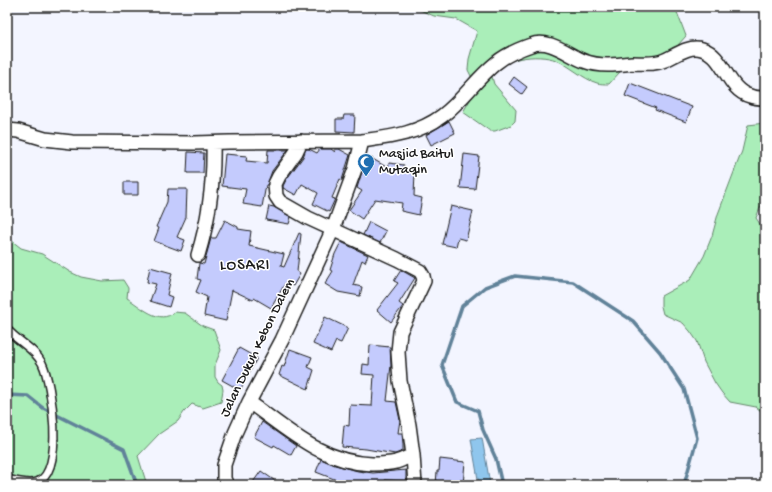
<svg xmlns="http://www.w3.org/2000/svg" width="772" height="492" viewBox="0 0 772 492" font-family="'Gochi Hand',sans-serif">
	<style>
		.green { fill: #aaeeb9; stroke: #63856a }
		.water { fill: #8fc6ed; stroke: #618299 }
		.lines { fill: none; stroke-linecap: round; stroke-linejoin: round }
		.stream { stroke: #618299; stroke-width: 3.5 }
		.building { fill: #c4cbfd; stroke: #1c1c1c }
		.service-casing { stroke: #1c1c1c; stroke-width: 10 }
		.minor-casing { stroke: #1c1c1c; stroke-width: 16 }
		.service { stroke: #fff; stroke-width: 7 }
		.minor { stroke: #fff; stroke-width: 13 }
		.labels { text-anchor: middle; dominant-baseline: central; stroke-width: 3; stroke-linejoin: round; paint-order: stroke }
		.poi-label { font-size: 14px; fill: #1c1c1c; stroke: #fff; text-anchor: start }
		.street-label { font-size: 14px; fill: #1c1c1c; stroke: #fff }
		.quarter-label { font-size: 16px; letter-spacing: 1px; fill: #1c1c1c; stroke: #fff }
	</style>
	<rect width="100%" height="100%" fill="#f3f5ff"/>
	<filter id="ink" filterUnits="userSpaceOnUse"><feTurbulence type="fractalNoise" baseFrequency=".025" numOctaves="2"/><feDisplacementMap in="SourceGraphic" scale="8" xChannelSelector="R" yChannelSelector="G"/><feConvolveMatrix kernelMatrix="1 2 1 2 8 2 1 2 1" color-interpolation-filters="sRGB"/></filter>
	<g filter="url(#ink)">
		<path class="green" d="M413,7H675L686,36L670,54L630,61L609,84C605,84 600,84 597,83C583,79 569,65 556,60C538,53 500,57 492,77L494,84L516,110L515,121L511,125L495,131H490L463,112L477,88L468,70L469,59L477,31L456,19L434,16Z
			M765,123V195L756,218L762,227L765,230V414L756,407L730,402L722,393L715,383L704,362L697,341L690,331L683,323L663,314L661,306V296L690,280L704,256L712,236L718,214L742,151L748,125Z
			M7,237L21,248L42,254L70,272L81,277L102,281L123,280L128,288L127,298C140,306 160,326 174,312L185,313L203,326L214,330L221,350L215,365V377L218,382L222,385L223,390L221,402L203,408L192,404L184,412L178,421L159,434L138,456L147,485H7Z"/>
		<path class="water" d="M482,438L490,484L479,485L471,439Z"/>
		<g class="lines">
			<path class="stream" d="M7,395L28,396L43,408L124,449L137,485
				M502,485L496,459L483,430L478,411L457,402L442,365L462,306L485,287L515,276L573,282L633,321L660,352L684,389L697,438L684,485"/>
		</g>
		<path class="building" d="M514,77L527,87L522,94L509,84Z
			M630,83L692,107L686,122L655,110L656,108L625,96Z
			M344,115H355L354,132L336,131V119H343Z
			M449,121L455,133L431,145L426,135Z
			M306,149H309L317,153L320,149H331L335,152V149H339L350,155L342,180L340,179L332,198L335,199L329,212L313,204L318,193L302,184L296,195L283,188V186L286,180L303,157Z
			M268,150H288L272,171L267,185H266L262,207L243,204L246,189L222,186L225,154L247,156L246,161L267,163Z
			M188,152L204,153L203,173H187Z
			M464,154L479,156L475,189L460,188Z
			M371,158L388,168L389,163L404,165L403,171L415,172L414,196L422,198L419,215L401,211L402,203L375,199L362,219L349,210L362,191L357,188L366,159L369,161Z
			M124,182H138V195H124Z
			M168,189H187L186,217L177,237L185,240L181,251L154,241L159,228L156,227L167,202Z
			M269,206L274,207L291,217L289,224L266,220Z
			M451,206L473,211L466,240L458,238L456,247L442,244Z
			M225,220L238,227V229L251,231L249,246L284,254L281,266L284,267L299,233L301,234L297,272L300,274L293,286L286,282L271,308L254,298L253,300L232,290L226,321L204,316L207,297L196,292L201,280L197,279L199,263L204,264L211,238H216Z
			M369,222L386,231L380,243L363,235Z
			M341,242L368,255L365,262L362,260L353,285L362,287L360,296L338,292L325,284L333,271L330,270L335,254Z
			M150,267L172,273L167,295L172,297L169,307L150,301L156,284L147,282Z
			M401,270L415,278L399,303L403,306L391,322L377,310L398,283L394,281Z
			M325,317L348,328L341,343L336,341L331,352L313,344Z
			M370,345L390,347L391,365L387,401L396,402L400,420L398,433H402L403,444V451L395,454L366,449L342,447L344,425L349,426L350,405L372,406L374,375L362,374L363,364L369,365Z
			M239,348L257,358L240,390L222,380Z
			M290,349L312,357L308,367L314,370L308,389L279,375L282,366L284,367Z
			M262,422L296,446L291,455L274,445L273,447L254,437Z
			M321,459L335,465L358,471L373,473L406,470V481L385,480V485L347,484L316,472Z
			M440,459L465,462L463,485H436L437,471H439Z
			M261,471L281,485H251Z"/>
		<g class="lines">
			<defs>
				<path id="service" d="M7,329C18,342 34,348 42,363C52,383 65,473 37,482C28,485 16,481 7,479"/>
				<path id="minor" d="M7,130L18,131L45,139L72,142L195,143L229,142L362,141C390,137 418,134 442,116C462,101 476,79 496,63C506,55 519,49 531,45C550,38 568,55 584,61C592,64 600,65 608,65C616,65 624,64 632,63C644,63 654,65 665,60C676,55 689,45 702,49C725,56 726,89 750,96C755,98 760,98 765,98
					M301,141L296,152L279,176L275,184L276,196L280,202L308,218L397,259L420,271L423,276L424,281L400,332L398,352L400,381L409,425L413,455L415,485
					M198,255C209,219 214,181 213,143
					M249,402C287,429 323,463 372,464C380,464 388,464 396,462C402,460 408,457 413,455
					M227,485L224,479V465L235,433L249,402L282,340L333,229L355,169L362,141"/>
			</defs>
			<use href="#service" class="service-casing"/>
			<use href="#minor" class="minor-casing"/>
			<use href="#service" class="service"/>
			<use href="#minor" class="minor"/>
		</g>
	</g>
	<defs>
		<symbol id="mosque-pin" viewBox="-11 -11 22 30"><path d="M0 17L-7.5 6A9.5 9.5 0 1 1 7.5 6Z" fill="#1f6fb2" stroke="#fff"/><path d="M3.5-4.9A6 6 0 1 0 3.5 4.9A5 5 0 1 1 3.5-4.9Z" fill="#fff"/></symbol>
	</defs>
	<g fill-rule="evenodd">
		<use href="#mosque-pin" x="356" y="152" width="20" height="27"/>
	</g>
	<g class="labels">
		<g class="poi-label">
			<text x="379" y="154">Masjid Baitul<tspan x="379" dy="16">Mutaqin</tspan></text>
		</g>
		<g class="street-label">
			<text transform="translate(258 348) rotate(-64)">Jalan Dukuh Kebon Dalem</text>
		</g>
		<g class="quarter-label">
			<text x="245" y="266">LOSARI</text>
		</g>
	</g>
	<rect width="772" height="492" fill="none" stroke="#fff" stroke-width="24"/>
	<rect x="12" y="12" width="748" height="468" fill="none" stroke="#1c1c1c" stroke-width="1.5" filter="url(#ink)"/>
</svg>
